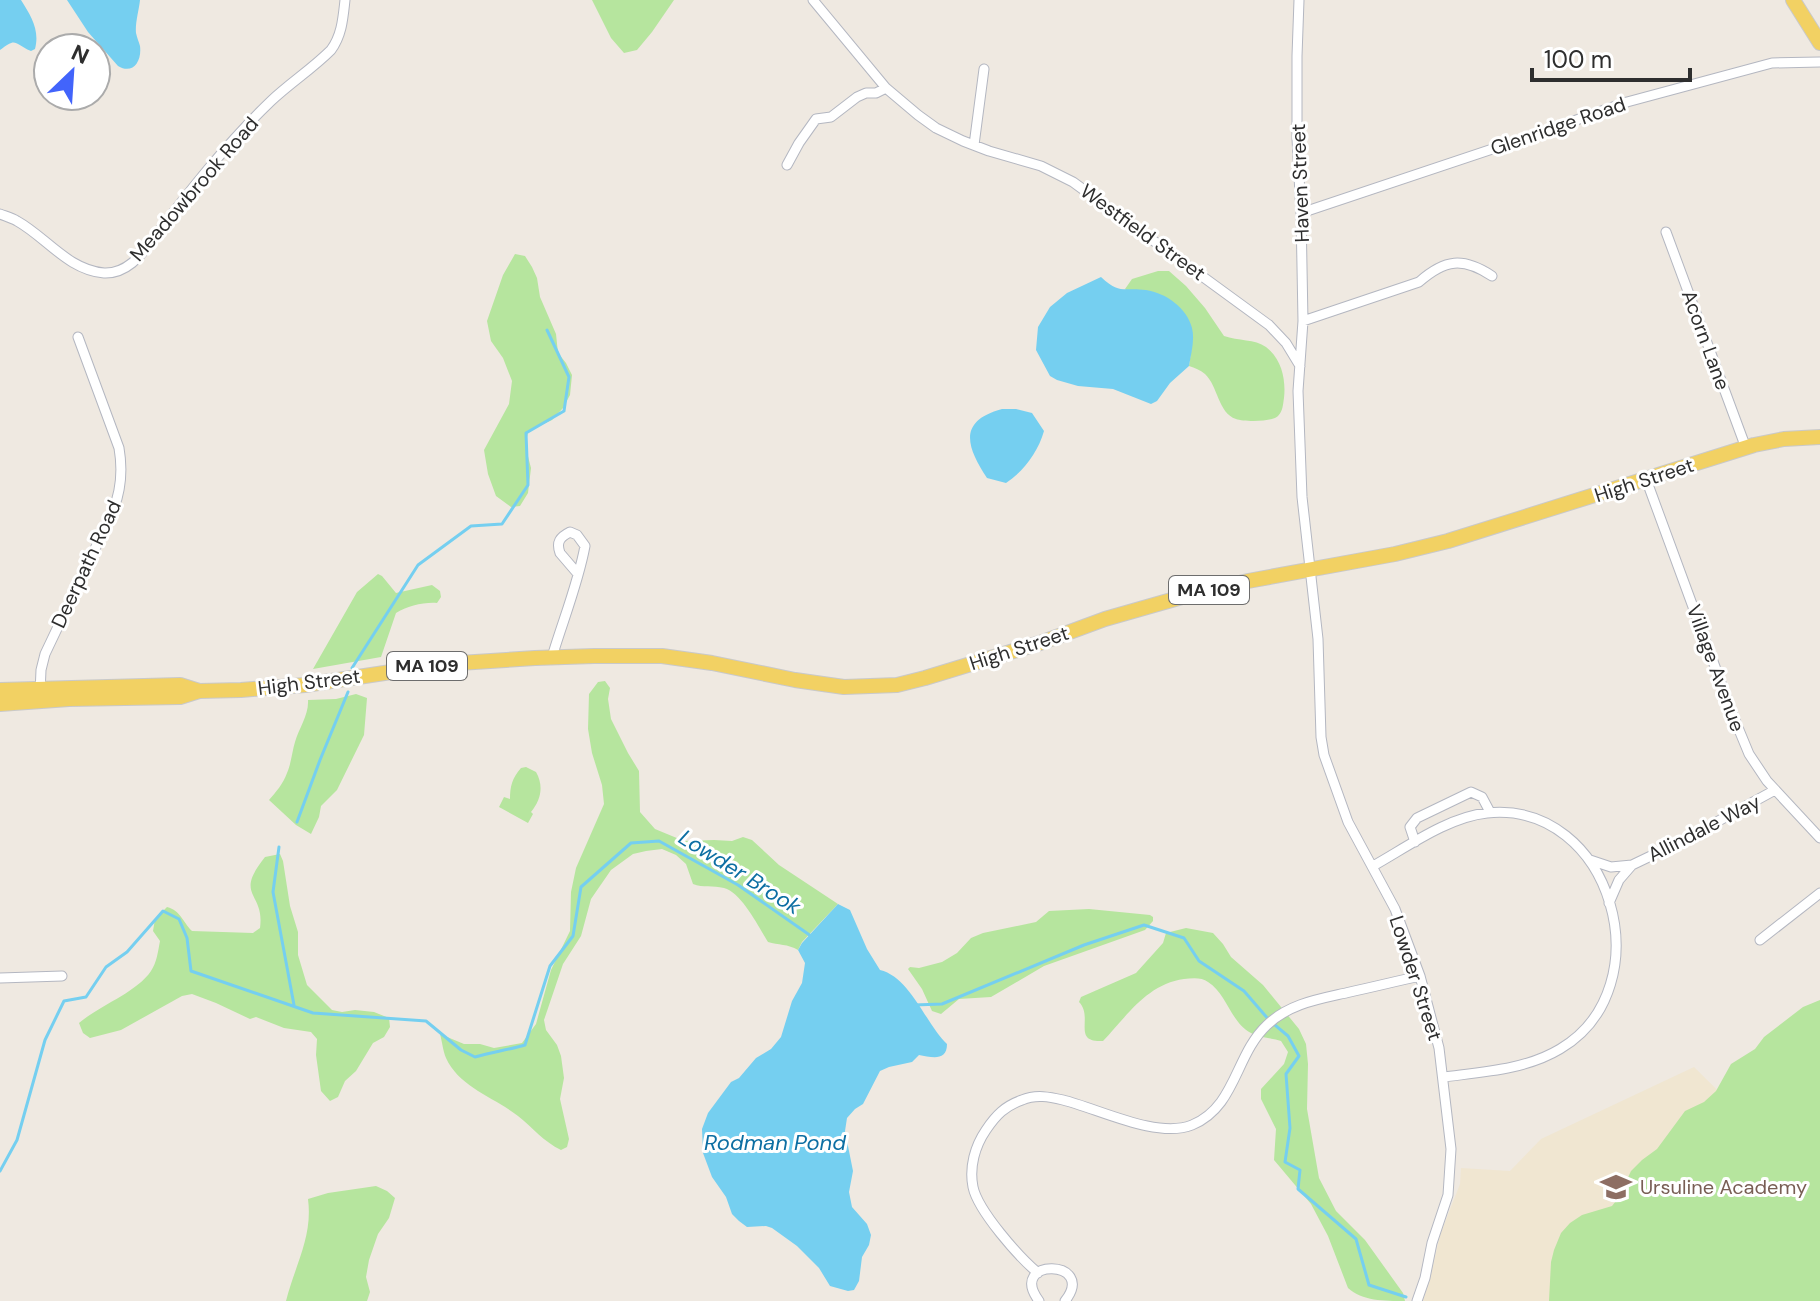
<svg xmlns="http://www.w3.org/2000/svg" width="1820" height="1301" viewBox="0 0 1820 1301" font-family="'DM Sans',sans-serif">
	<style>
		.education { fill: #f0e6d1 }
		.green { fill: #b6e59e }
		.water { fill: #75cff0 }
		.lines { fill: none; stroke-linecap: round; stroke-linejoin: round }
		.stream { stroke: #75cff0; stroke-width: 3 }
		.street-casing { stroke: #b4b7c1; stroke-width: 11 }
		.primary-casing { stroke: #c9c9c9; stroke-width: 16 }
		.street { stroke: #fff; stroke-width: 9 }
		.primary { stroke: #f2d163; stroke-width: 14 }
		.labels { text-anchor: middle; dominant-baseline: central; stroke-width: 6; stroke-linejoin: round; paint-order: stroke }
		.shield { fill: #fff; stroke: #6d6d6d; stroke-width: 2 }
		.shield-label { font-size: 18px; font-weight: bold; fill: #2e2e2e }
		.street-label { font-size: 20px; fill: #2e2e2e; stroke: #fff }
		.education-label { font-size: 20px; fill: #785e54; stroke: #fff; text-anchor: start }
		.water-label { font-size: 22px; font-style: italic; fill: #0d6fa3; stroke: #fff }
	</style>
	<rect width="100%" height="100%" fill="#efe9e1"/>
	<path class="education" d="M1694,1067L1788,1160L1718,1301H1423L1430,1279L1440,1235L1460,1184L1461,1168L1510,1171L1541,1139Z"/>
	<path class="green" d="M592,0H674L652,32L637,50L624,53L611,38Z
		M515,254L525,256L532,267L537,278L540,297L556,334L558,353L566,363L572,375L570,395L563,408L552,420L537,427L528,433L525,445L531,468L528,493L520,506L511,507L496,496L488,474L484,450L509,404L512,381L503,358L491,341L487,321L503,275Z
		M1158,271H1169L1186,286L1205,308L1224,336C1238,341 1255,339 1266,347C1282,359 1286,380 1284,398C1283,404 1283,411 1278,416C1273,422 1244,422 1236,419C1218,413 1218,386 1205,374C1200,370 1195,368 1189,366L1192,345L1125,289L1132,279Z
		M378,574L382,576L396,593L432,585L440,591L441,597L437,603C424,602 407,606 396,613L381,657L313,669L357,592Z
		M605,681L610,688L608,699L611,719L628,753L639,771L640,812L655,829L684,841L714,840L732,841L743,837L752,840L779,865L838,904L802,942L798,950C788,944 778,945 768,942C758,926 742,893 724,888C713,885 703,888 693,884L686,864L676,855L662,849L646,851L633,854L611,870L591,899L581,936L563,964L544,1020L546,1030L557,1045L561,1056L564,1078L560,1099L569,1139L567,1147L561,1150C544,1142 532,1127 518,1116C494,1097 459,1087 446,1058C443,1051 442,1041 440,1034L464,1044H480L494,1048L522,1043L536,1024L551,970L570,931L571,892L576,868L604,804L602,785L592,753L588,729L589,694L598,682Z
		M356,694L367,698L364,735L337,790L321,806L319,817L311,834L296,825L269,800C276,792 283,784 287,773C291,764 292,752 295,742C299,728 309,715 308,700L336,699Z
		M526,767L536,772C544,786 541,800 531,812L533,814L528,823L499,807L504,797L510,799C510,787 512,778 521,768Z
		M280,854L283,861L290,906L298,932V955L307,985L332,1010L342,1012L355,1010L374,1012L389,1018L390,1027L384,1037L373,1043L356,1071L345,1081L338,1097L330,1101L321,1091L316,1055L317,1039L311,1032L284,1028L256,1017L250,1019L216,1003L192,994L182,996L121,1030L90,1038L83,1033L79,1023C100,1005 136,993 151,971C157,962 158,951 160,941L153,931L155,919L167,907C181,911 182,921 192,931L253,933L260,928C265,891 233,897 265,857Z
		M1089,909L1150,915L1153,917V921L1145,930L1044,966L991,997L959,999L941,1014L932,1011L922,989L908,969L910,967L919,968L942,962L957,953L971,938L983,933L1036,922L1049,911Z
		M1186,928L1213,933L1223,944L1231,957L1263,985L1299,1029L1306,1044L1308,1064L1307,1109L1319,1178L1336,1211L1365,1240L1403,1293L1405,1301C1384,1301 1362,1301 1348,1288L1328,1236L1311,1204L1274,1160L1276,1129L1261,1099V1089L1284,1064L1288,1052L1281,1041C1272,1038 1260,1038 1251,1033C1231,1023 1227,994 1208,982C1202,977 1192,978 1184,979C1147,984 1127,1016 1103,1041C1071,1043 1094,1017 1079,1002L1081,997L1136,973L1163,943L1166,933Z
		M1820,1000V1301H1549L1551,1262L1554,1250L1561,1233L1570,1223L1582,1215L1612,1206L1619,1197L1631,1171L1642,1160L1657,1149L1685,1111L1704,1102L1716,1091L1731,1064L1755,1049L1764,1037L1803,1007Z
		M376,1186L387,1191L395,1198L389,1218L378,1234L369,1260L366,1277L370,1292L367,1301H286C295,1265 313,1237 308,1199L328,1193Z"/>
	<path class="water" d="M0,0H21C31,16 40,30 35,49L31,51C13,43 17,37 0,50Z
		M67,0H140C139,10 135,23 136,33C137,38 139,42 140,46C142,61 133,75 118,66L88,32Z
		M1101,277C1120,295 1123,287 1146,290C1166,293 1187,308 1192,328C1195,340 1191,354 1189,366L1170,383L1157,401L1151,404L1113,389L1078,386L1057,380L1050,376L1036,350L1038,327L1050,307L1067,293Z
		M1002,409H1016L1032,413L1044,431C1038,452 1024,471 1006,483L987,478C966,446 958,421 1002,409Z
		M838,904L850,910L867,949L880,970C910,977 926,1024 947,1044C947,1062 931,1057 919,1055L912,1062L889,1067L880,1071L863,1104L855,1109L847,1118L845,1131L853,1171L849,1192L852,1207L867,1224L871,1235L869,1245L862,1257L859,1281L854,1290L848,1291L830,1286L819,1268L797,1246L772,1228L766,1226L747,1227L739,1221L732,1214L726,1197L712,1177L703,1153L702,1129L708,1113L731,1082L739,1078L756,1058L771,1049L781,1037L792,1001L802,983L805,963L798,950L802,943Z"/>
	<g class="lines">
		<path class="stream" d="M352,668L418,565L471,526L502,524L528,485L526,433L564,411L569,377L547,330
			M297,822L320,760L348,692
			M279,847L273,892L294,1005
			M914,1005L942,1004L1084,945L1144,925L1184,938L1199,961L1244,991L1269,1020L1288,1036L1299,1056L1286,1074L1290,1128L1285,1162L1300,1170L1298,1189L1356,1239L1369,1285L1406,1297
			M0,1171L17,1140L45,1040L64,1001L86,997L106,967L127,952L163,911L179,919L187,938L191,971L313,1013L426,1021L461,1050L475,1057C492,1052 508,1050 525,1045L550,966L573,936L581,887L631,843L659,841L738,885L811,936"/>
		<defs>
			<path id="street" d="M813,0L886,88L918,115L936,128L963,141L989,151L1041,166L1073,182L1269,325L1286,343L1300,366
				M1299,0L1297,56V139L1301,213L1303,321L1298,391L1302,497L1318,639L1321,737L1324,755L1348,822L1395,909L1420,976L1439,1048L1451,1149L1448,1195L1432,1243L1425,1278L1417,1301
				M974,145L984,69
				M787,165L799,143L816,119L831,117L857,97L866,93H876L886,88
				M1301,213L1537,134L1627,102L1772,63L1820,62
				M0,214C5,216 12,218 17,221C46,237 68,270 104,273C126,274 141,256 152,240C189,192 227,143 271,101C290,83 312,69 331,50C342,35 343,18 345,0
				M1666,232L1746,448
				M1303,321L1419,282C1445,259 1463,257 1492,276
				M1646,479L1732,713L1749,754L1767,781L1820,838
				M552,657C563,620 578,584 585,546L577,535L570,532C560,537 556,542 560,553L578,574
				M40,693L41,670L45,654L112,513C121,492 123,471 119,448L78,337
				M1415,842L1410,827L1417,818L1471,792L1482,797L1490,812
				M1590,860L1611,867L1632,865
				M1373,866C1407,847 1448,817 1487,813C1612,800 1665,987 1560,1049C1525,1070 1482,1072 1443,1077
				M1609,903L1619,880L1632,865L1680,842L1775,790
				M1760,940L1820,893
				M0,978L62,976
				M1038,1273C1019,1257 978,1211 973,1187C969,1167 975,1146 986,1130C996,1115 1005,1106 1022,1100C1036,1094 1050,1097 1063,1100C1099,1109 1157,1139 1192,1125C1236,1107 1235,1055 1267,1025C1290,1003 1320,999 1350,992C1373,987 1397,981 1420,976
				M1039,1301C1006,1257 1098,1259 1065,1301"/>
			<path id="primary" d="M1793,0L1820,43
				M0,690L180,685L199,691
				M0,704L69,699L180,697L199,691L241,690L305,685L444,664L535,658L594,656H662L712,663L795,680L844,687L897,685L925,678L1040,643L1105,619L1196,593L1248,581L1395,554L1448,541L1754,445L1784,439L1820,437"/>
		</defs>
		<use href="#street" class="street-casing"/>
		<use href="#primary" class="primary-casing"/>
		<use href="#street" class="street"/>
		<use href="#primary" class="primary"/>
	</g>
	<defs>
		<symbol id="school-bare" viewBox="-9 -9 18 18"><path d="M0-5L7-2L0 1L-7-2ZM-4 1L0 2.5L4 1V4Q0 6-4 4Z" fill="#8d6e63" stroke="#fff" stroke-width="2.5" paint-order="stroke"/></symbol>
	</defs>
	<g fill-rule="evenodd">
		<use href="#school-bare" x="1594" y="1165" width="44" height="44"/>
	</g>
	<g class="labels">
		<g class="shield">
			<rect x="1169" y="576" width="80" height="28" rx="6"/>
			<rect x="387" y="652" width="80" height="28" rx="6"/>
		</g>
		<g class="shield-label">
			<text x="1209" y="590">MA 109</text>
			<text x="427" y="666">MA 109</text>
		</g>
		<g class="street-label">
			<text transform="translate(1558 126) rotate(-19)">Glenridge Road</text>
			<text transform="translate(1300 183) rotate(-92)">Haven Street</text>
			<text transform="translate(194 189) rotate(-49)">Meadowbrook Road</text>
			<text transform="translate(1143 232) rotate(36)">Westfield Street</text>
			<text transform="translate(1706 340) rotate(70)">Acorn Lane</text>
			<text transform="translate(1644 480) rotate(-18)">High Street</text>
			<text transform="translate(86 564) rotate(-65)">Deerpath Road</text>
			<text transform="translate(1019 648) rotate(-18)">High Street</text>
			<text transform="translate(1716 668) rotate(70)">Village Avenue</text>
			<text transform="translate(309 682) rotate(-7)">High Street</text>
			<text transform="translate(1704 828) rotate(-27)">Allindale Way</text>
			<text transform="translate(1416 978) rotate(72)">Lowder Street</text>
		</g>
		<g class="education-label">
			<text x="1640" y="1187">Ursuline Academy</text>
		</g>
		<g class="water-label">
			<text transform="translate(740 872) rotate(32)">Lowder Brook</text>
			<text x="775" y="1142">Rodman Pond</text>
		</g>
	</g>
	<g transform="translate(72 72) rotate(25)"><circle r="38" fill="#ffffff" stroke="#ababab" stroke-width="2"/>
	<path d="M0-6L14 30L0 20L-14 30Z" fill="#4264fb"/>
	<text y="-12" font-size="22" font-weight="bold" text-anchor="middle" fill="#2e2e2e">N</text>
	</g>
	<path d="M1532 68v12h158v-12" fill="none" stroke="#2e2e2e" stroke-width="4"/>
	<text x="1544" y="68" font-size="24" fill="#2e2e2e" stroke="#ffffff" stroke-width="6" paint-order="stroke">100 m</text>
</svg>
